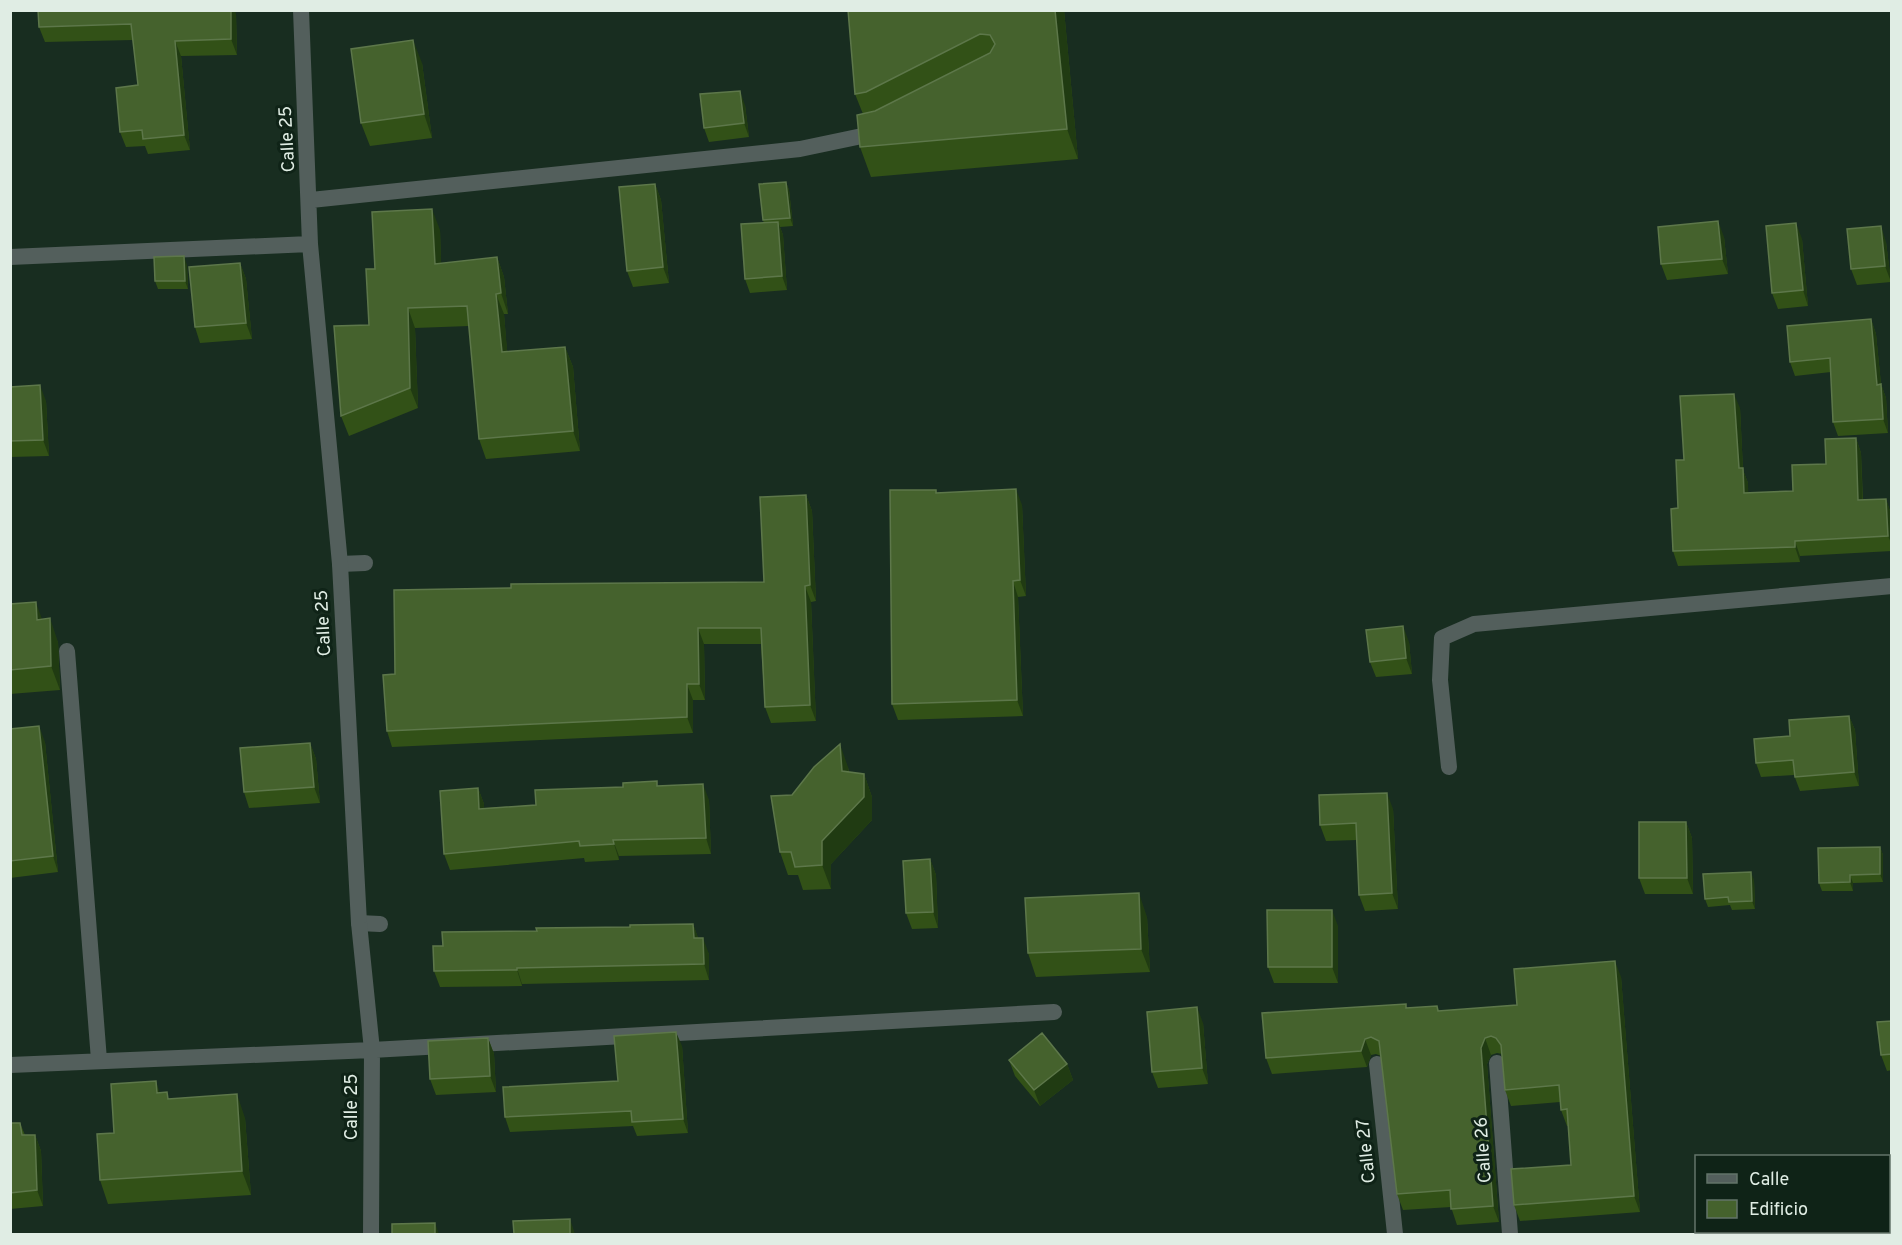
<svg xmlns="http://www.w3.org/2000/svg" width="1902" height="1245" viewBox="0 0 1902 1245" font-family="Overpass,sans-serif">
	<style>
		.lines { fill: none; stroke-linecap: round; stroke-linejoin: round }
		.service { stroke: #535f5c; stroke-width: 16 }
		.minor { stroke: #535f5c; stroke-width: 16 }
		.wall { fill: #325117 }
		.shaded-wall { fill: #203b12 }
		.building { fill: #45622d; stroke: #5d774a; stroke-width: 1.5 }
		.labels { text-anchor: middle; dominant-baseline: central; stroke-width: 6; stroke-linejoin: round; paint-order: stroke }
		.street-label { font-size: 18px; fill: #e0ede4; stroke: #0f2317 }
	</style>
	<rect width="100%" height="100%" fill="#182d20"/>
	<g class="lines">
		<path class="service" d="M340,564L365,563
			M359,923L380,924"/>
		<path class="minor" d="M301,10L310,244L340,564L359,923L372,1050L371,1234
			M311,200L800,149L881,132
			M10,257L310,244
			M67,651L99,1060
			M1449,767L1440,680L1442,638L1474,624L1892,586
			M1497,1063L1510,1234
			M1377,1064L1395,1234
			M10,1065L372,1050L1054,1012"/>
	</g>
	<path class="wall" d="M848,10H1064L1078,159L871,177L860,147L863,114L855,94Z
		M236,14L237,55L181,56L190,150L148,154L145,146L126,147L120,132L138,85L133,40L45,42L39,27Z
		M422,63L432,138L370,146L361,123Z
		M745,105L749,137L709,142L704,128Z
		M786,182L789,190L793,226L780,227L783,235L787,290L750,293L745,279L764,223L763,220Z
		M655,184L661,200L669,283L633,287L627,271Z
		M440,230L441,264L497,257L504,277L508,314H504L507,352L565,347L573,367L580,451L486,459L479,439L469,326L415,328L418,408L349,436L341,416L369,325L375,269Z
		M1724,237L1728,274L1667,280L1661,264Z
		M1802,239L1808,306L1778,309L1772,293Z
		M1886,242L1891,282L1857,285L1851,269Z
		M240,263L246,279L252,339L200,343L195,327Z
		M187,265L188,289H158L155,281Z
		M1871,319L1876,334L1881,384L1886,398L1888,433L1838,436L1833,422L1831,372L1795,376L1790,362Z
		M10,387L46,401L49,456L10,457Z
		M1740,408L1743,470L1748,483V493L1793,491L1826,464L1856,438L1861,453L1863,500L1886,499L1891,514L1892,551L1800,556V562L1678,566L1673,551L1684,460Z
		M936,490L937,493L1022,505L1026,596L1018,597L1023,716L898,720L892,704Z
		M806,495L812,511L816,601L811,602L816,721L771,723L765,707L761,644H704L705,700H693V733L392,747L387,731L395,674L511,588L764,582Z
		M10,604L42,619L58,642L60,690L10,694Z
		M1409,642L1412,674L1376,677L1370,662Z
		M1849,716L1855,730L1859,786L1800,791L1794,775L1761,777L1756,763L1790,736Z
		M10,729L45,742L58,872L10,878Z
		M310,743L316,759L320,803L249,808L244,792Z
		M848,767L849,772L864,774L872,797V820L831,864V889L803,890L798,875H788L780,852L792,795Z
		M658,786L709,800L711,854L619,856V860L585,862L584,858L450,870L444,854L478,788L484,804V808L536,805Z
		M1393,809L1398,909L1365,911L1359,895L1357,840L1326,841L1320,825Z
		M1686,822L1692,838L1693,894H1645L1639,878Z
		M1880,847L1883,855V882L1853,883V891H1822L1819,883Z
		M930,859L936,875L938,928L912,929L906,913Z
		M1754,880L1755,909L1732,910L1730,905L1708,907L1705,899Z
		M1147,917L1150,972L1036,977L1028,953Z
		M693,924L698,938L709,954V980L522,984V986L440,987L434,971L537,931Z
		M1338,926V983H1274L1268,967Z
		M1621,977L1640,1212L1520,1221L1514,1205L1571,1165L1568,1126H1567L1561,1110L1560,1102L1511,1106L1505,1090L1502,1054L1497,1053L1491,1055L1487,1064L1499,1222L1457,1225L1451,1207L1403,1210L1397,1194L1381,1056L1376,1054L1371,1055L1367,1067L1272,1074L1266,1058L1408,1008L1437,1006L1439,1011L1517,1005Z
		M1892,1021V1070L1887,1071L1881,1055Z
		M1203,1023L1208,1084L1158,1088L1152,1072Z
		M488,1038L494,1054L496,1092L436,1095L430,1079Z
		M682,1046L688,1133L637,1136L633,1126L510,1132L505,1117L618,1081Z
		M1009,1060L1067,1064L1073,1080L1040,1106L1015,1076Z
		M160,1093L170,1099L245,1118L251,1195L108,1204L100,1180L114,1133Z
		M10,1123H20L25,1135H35L41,1151L43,1206L10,1209Z"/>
	<path class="shaded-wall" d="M231,10H235L236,14L237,55L231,39Z
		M1055,10H1064L1078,159L1067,129Z
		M413,40L422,63L432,138L424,114Z
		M175,41L181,56L190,150L184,135Z
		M740,91L745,105L749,137L744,123Z
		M786,182L789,190L793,226L790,218Z
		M655,184L661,200L669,283L663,267Z
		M432,209L440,230L442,285L435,264Z
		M1718,221L1724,237L1728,274L1722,259Z
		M778,222L783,235L787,290L782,276Z
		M1796,223L1802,239L1808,306L1803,290Z
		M1881,226L1886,242L1891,282L1885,266Z
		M184,256L187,265L188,289L185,281Z
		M497,257L504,277L508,314L501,293Z
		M240,263L246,279L252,339L246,323Z
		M496,294L504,314L509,372L502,352Z
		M408,308L415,328L418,408L410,388Z
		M1871,319L1876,334L1882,394L1881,384L1886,398L1888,433L1883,419L1877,385Z
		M565,347L573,367L580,451L573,431Z
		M40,385L46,401L49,456L43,440Z
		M1734,394L1740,408L1743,470L1748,483L1749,508L1744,493L1739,468Z
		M1856,438L1861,453L1863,515L1858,500Z
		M1016,489L1022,505L1026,596L1020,580Z
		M806,495L812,511L816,601L810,585Z
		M1886,499L1891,514L1892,545L1888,536Z
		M1795,541L1800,556V562L1795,547Z
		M1013,581L1018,597L1023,716L1017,700Z
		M805,586L811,602L816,721L810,705Z
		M36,602L44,625L37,620Z
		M50,618L58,642L60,690L51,666Z
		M1403,626L1409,642L1412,674L1406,658Z
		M698,628L704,644L705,700L699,684Z
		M687,684L693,700V733L687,717Z
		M1849,716L1855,730L1859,786L1854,772Z
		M39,726L45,742L58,872L53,856Z
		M310,743L316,759L320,803L314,787Z
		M840,744L848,767L851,794L842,771Z
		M864,774L872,797V820L831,864V889L822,865V841Z
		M703,784L709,800L711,854L706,838Z
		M478,788L484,804L485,825L479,809Z
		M1387,793L1393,809L1398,909L1392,893Z
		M1686,822L1692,838L1693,894L1687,878Z
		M613,840L619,856V860L614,844Z
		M1880,847L1883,855V882L1880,874Z
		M930,859L936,875L938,928L933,912Z
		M1751,872L1754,880L1755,909L1752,901Z
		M1850,875L1853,883V891L1850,882Z
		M1139,893L1147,917L1150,972L1141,949Z
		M1332,910L1338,926V983L1332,967Z
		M693,924L699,940L694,938Z
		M703,938L709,954V980L704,964Z
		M1615,961L1621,977L1640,1212L1634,1196Z
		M517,968L522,984V986L517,970Z
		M1197,1007L1203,1023L1208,1084L1202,1068Z
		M676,1032L682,1046L688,1133L683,1119Z
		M488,1038L494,1054L496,1092L490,1076Z
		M1485,1038L1491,1055L1487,1064L1499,1222L1493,1206L1481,1048Z
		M1365,1039L1371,1055L1367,1067L1361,1051Z
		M1067,1064L1073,1080L1040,1106L1034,1090Z
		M156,1081L164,1105L157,1093Z
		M237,1094L245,1118L251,1195L242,1171Z
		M35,1135L41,1151L43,1206L37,1190Z
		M570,1219L575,1234H570Z
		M435,1223L439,1234H435Z"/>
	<path class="building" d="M38,10H231V39L175,41L184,135L143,139L142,130L120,132L116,88L138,85L131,24L39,27Z
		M848,10H1055L1067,129L860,147L857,115L875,111L990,53L995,44L990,35L980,34L866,92L855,94Z
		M413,40L424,114L361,123L351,49Z
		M740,91L744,123L704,128L700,94Z
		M786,182L790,218L763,220L759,184Z
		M655,184L663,267L627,271L619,187Z
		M432,209L435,264L497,257L501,293L496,294L502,352L565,347L573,431L479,439L467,306L408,308L410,388L341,416L334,326L369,325L366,269H375L372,212Z
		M1718,221L1722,259L1661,264L1658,227Z
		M778,222L782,276L745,279L741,224Z
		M1796,223L1803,290L1772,293L1766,226Z
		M1881,226L1885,266L1851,269L1847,229Z
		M184,256L185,281H155L154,257Z
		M240,263L246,323L195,327L189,267Z
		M1871,319L1877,385L1881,384L1883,419L1833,422L1830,358L1790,362L1787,326Z
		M40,385L43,440L10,441V387Z
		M1734,394L1739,468H1743L1744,493L1793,491L1792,465L1826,464L1825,439L1856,438L1858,500L1886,499L1888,536L1795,541V547L1673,551L1671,509L1678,508L1676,460H1684L1680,396Z
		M1016,489L1020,580L1013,581L1017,700L892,704L890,490H936V493Z
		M806,495L810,585L805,586L810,705L765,707L761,628H698L699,684H687V717L387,731L383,675L395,674L394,590L511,588V584L764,582L760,497Z
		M36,602L37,620L50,618L51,666L10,670V604Z
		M1403,626L1406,658L1370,662L1366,630Z
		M1849,716L1854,772L1795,777L1793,760L1756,763L1754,739L1790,736L1789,720Z
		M39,726L53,856L10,861V729Z
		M310,743L314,787L244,792L240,748Z
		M840,744L842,771L864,774V797L822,841V865L795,867L791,852H780L771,796L792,795L814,767Z
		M657,781V786L703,784L706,838L613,840L614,844L580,846L579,841L444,854L440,791L478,788L479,809L536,805L535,790L623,787V783Z
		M1387,793L1392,893L1359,895L1356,823L1320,825L1319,795Z
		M1639,822H1686L1687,878H1639Z
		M1880,847V874L1850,875V882L1819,883L1818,848Z
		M930,859L933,912L906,913L903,861Z
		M1751,872L1752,901L1729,902L1728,897L1705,899L1703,874Z
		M1139,893L1141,949L1028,953L1025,898Z
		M1267,910H1332V967H1268Z
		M693,924L694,938H703L704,964L517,968V970L434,971L433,946H443L442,932L537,931L536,928L630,927V925Z
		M1615,961L1634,1196L1514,1205L1511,1169L1571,1165L1567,1109L1561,1110L1559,1085L1505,1090L1501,1045L1496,1038L1491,1036L1485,1038L1481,1048L1493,1206L1451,1209L1450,1190L1397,1194L1379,1041L1371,1037L1365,1039L1361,1051L1266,1058L1262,1013L1406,1004V1008L1437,1006L1438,1011L1517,1005L1514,969Z
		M1197,1007L1202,1068L1152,1072L1147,1012Z
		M1892,1021V1054L1881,1055L1877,1022Z
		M676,1032L683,1119L632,1122L631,1111L505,1117L503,1087L618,1081L614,1036Z
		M1042,1033L1067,1064L1034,1090L1009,1060Z
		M488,1038L490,1076L430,1079L428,1041Z
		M156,1081L157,1093L167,1092L168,1099L237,1094L242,1171L100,1180L97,1134L114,1133L111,1084Z
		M10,1123H20L22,1135H35L37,1190L10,1193Z
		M570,1219V1234H514L513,1221Z
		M435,1223V1234H392V1224Z"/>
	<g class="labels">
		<g class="street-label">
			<text transform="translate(288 139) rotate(-93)">Calle 25</text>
			<text transform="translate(324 623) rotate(-93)">Calle 25</text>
			<text transform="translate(352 1107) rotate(-90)">Calle 25</text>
			<text transform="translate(1484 1150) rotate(-94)">Calle 26</text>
			<text transform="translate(1367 1151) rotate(-96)">Calle 27</text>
		</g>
	</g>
	<rect width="1902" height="1245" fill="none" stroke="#e0ede4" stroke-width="24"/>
	<rect x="1695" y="1155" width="195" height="78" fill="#0f2317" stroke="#637469" stroke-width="1.5"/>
	<rect x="1707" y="1174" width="30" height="9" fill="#535f5c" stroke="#637469" stroke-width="1.5"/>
	<text x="1749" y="1185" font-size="18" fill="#e0ede4">Calle</text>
	<rect x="1707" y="1200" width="30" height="18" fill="#45622d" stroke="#637469" stroke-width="1.5"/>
	<text x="1749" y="1215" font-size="18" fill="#e0ede4">Edificio</text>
</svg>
